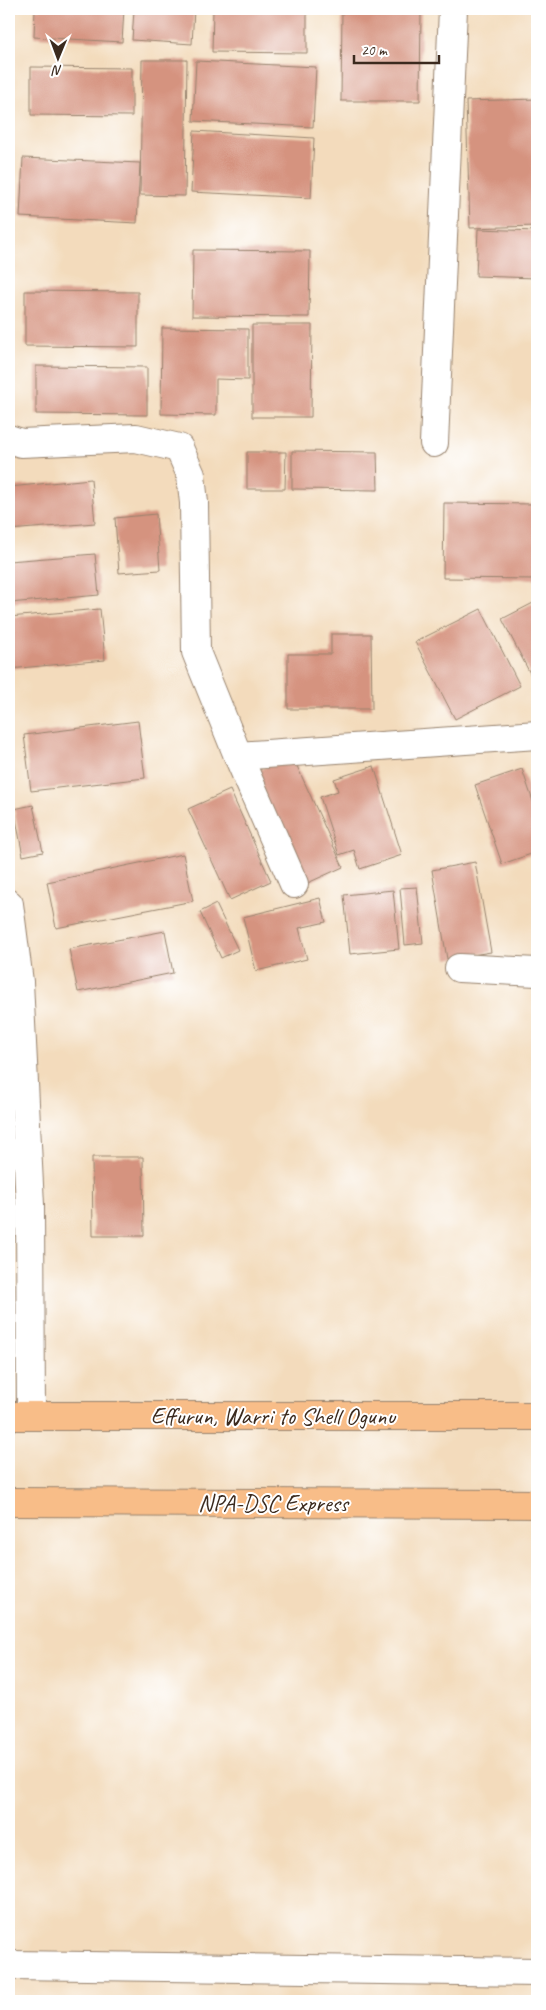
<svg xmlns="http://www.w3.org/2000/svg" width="546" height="2010" viewBox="0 0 546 2010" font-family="Caveat,sans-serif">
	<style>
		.building { fill: #d5937f }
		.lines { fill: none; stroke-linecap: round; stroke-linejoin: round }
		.minor-casing { stroke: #97826d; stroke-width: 30 }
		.major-casing { stroke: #97826d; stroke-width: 30 }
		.minor { stroke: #fff; stroke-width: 28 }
		.major { stroke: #f8bd88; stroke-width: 28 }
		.labels { text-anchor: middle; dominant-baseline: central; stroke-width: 4; stroke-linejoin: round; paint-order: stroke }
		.street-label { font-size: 24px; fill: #3b2a1e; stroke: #fff }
	</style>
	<rect width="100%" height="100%" fill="#fff"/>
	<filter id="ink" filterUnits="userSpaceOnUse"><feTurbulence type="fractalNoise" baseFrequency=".02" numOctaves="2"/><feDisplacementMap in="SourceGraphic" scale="10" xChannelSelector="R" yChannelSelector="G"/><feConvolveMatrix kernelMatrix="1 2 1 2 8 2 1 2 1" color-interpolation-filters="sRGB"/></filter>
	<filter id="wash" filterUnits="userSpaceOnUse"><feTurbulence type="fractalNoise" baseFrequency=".0096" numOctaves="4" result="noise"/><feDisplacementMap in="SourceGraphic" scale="20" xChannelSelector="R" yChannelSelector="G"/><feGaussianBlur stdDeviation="1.12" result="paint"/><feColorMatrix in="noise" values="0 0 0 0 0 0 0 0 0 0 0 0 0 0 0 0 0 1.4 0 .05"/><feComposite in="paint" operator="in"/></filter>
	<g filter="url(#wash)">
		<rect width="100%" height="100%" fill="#f3dbbc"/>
		<g id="blocks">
			<path class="building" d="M35,9H124L122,42L34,37Z
				M153,9H194L192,44L132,40L134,10L153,11Z
				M213,9H307V53L212,52Z
				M342,9H421L420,101H341Z
				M142,60H187L185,196L140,195Z
				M196,61L316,67L313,127L193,121Z
				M31,67L132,68V116L31,115Z
				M537,99V226L470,228L466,101Z
				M194,131L314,138L311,198L191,192Z
				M23,158L140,163L137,223L20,217Z
				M478,229L537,231L536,278L476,276Z
				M193,250L310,251L309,317L192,316Z
				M25,291L138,292V347L25,346Z
				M252,325H312L311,417H252Z
				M162,328L248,329V380L216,379V415L161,414Z
				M36,366L147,367V415L36,414Z
				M292,451L377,452L378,490L292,489Z
				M247,452H286L285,489H247Z
				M91,479L95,523L9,530V487Z
				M444,503L537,504V579L443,578Z
				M156,514L160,570L119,573L115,518Z
				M95,554L99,595L9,603V561Z
				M537,601V687L502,619Z
				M100,609L105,660L9,669V617Z
				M481,609L520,686L455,719L415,642Z
				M331,634H371L372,709H288V654H331Z
				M138,721L145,778L31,791L24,735Z
				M292,755L343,867L301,886L250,774Z
				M374,766L402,855L360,869L354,850L339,855L320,797L338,791L334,779Z
				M522,769L537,813V852L502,864L475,785Z
				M230,790L271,881L230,900L188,809Z
				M33,805L43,852L23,856L14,809Z
				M183,854L193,901L56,928L47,882Z
				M475,862L491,952L447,959L432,870Z
				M417,887L423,943L405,945L400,888Z
				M393,890L399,949L350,954L344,895Z
				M320,898L326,922L299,928L307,959L256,971L243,917Z
				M216,904L238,950L221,958L200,912Z
				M165,931L173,973L78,992L69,949Z
				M92,1157H143L144,1236H93Z"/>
		</g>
	</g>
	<g filter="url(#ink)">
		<use href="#blocks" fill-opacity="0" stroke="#97826d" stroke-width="1"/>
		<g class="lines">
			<defs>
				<path id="minor" d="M9,439L21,443L136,438L179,448L191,475L194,503L196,652L238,756L294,884
					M434,443L453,9
					M238,756L537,735
					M9,904L19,982L30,1205L31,1416
					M459,968L537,972
					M9,1965L537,1972"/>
				<path id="major" d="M9,1416H537
					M9,1502L537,1504"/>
			</defs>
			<use href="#minor" class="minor-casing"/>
			<use href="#major" class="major-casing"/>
			<use href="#minor" class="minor"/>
			<use href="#major" class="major"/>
		</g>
	</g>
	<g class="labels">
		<g class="street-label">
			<text x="273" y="1416">Effurun, Warri to Shell Ogunu</text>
			<text x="273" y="1503">NPA-DSC Express</text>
		</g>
	</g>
	<rect width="546" height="2010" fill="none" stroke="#fff" stroke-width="30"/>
	<g transform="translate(58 58) rotate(181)" stroke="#ffffff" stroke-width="4" paint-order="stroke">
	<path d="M0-4L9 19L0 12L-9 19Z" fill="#3b2a1e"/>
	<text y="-8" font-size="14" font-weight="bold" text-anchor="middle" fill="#3b2a1e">N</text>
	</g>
	<path d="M354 55v8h85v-8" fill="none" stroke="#3b2a1e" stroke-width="2.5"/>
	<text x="361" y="55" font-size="15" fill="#3b2a1e" stroke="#ffffff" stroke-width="4" paint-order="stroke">20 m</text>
</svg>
